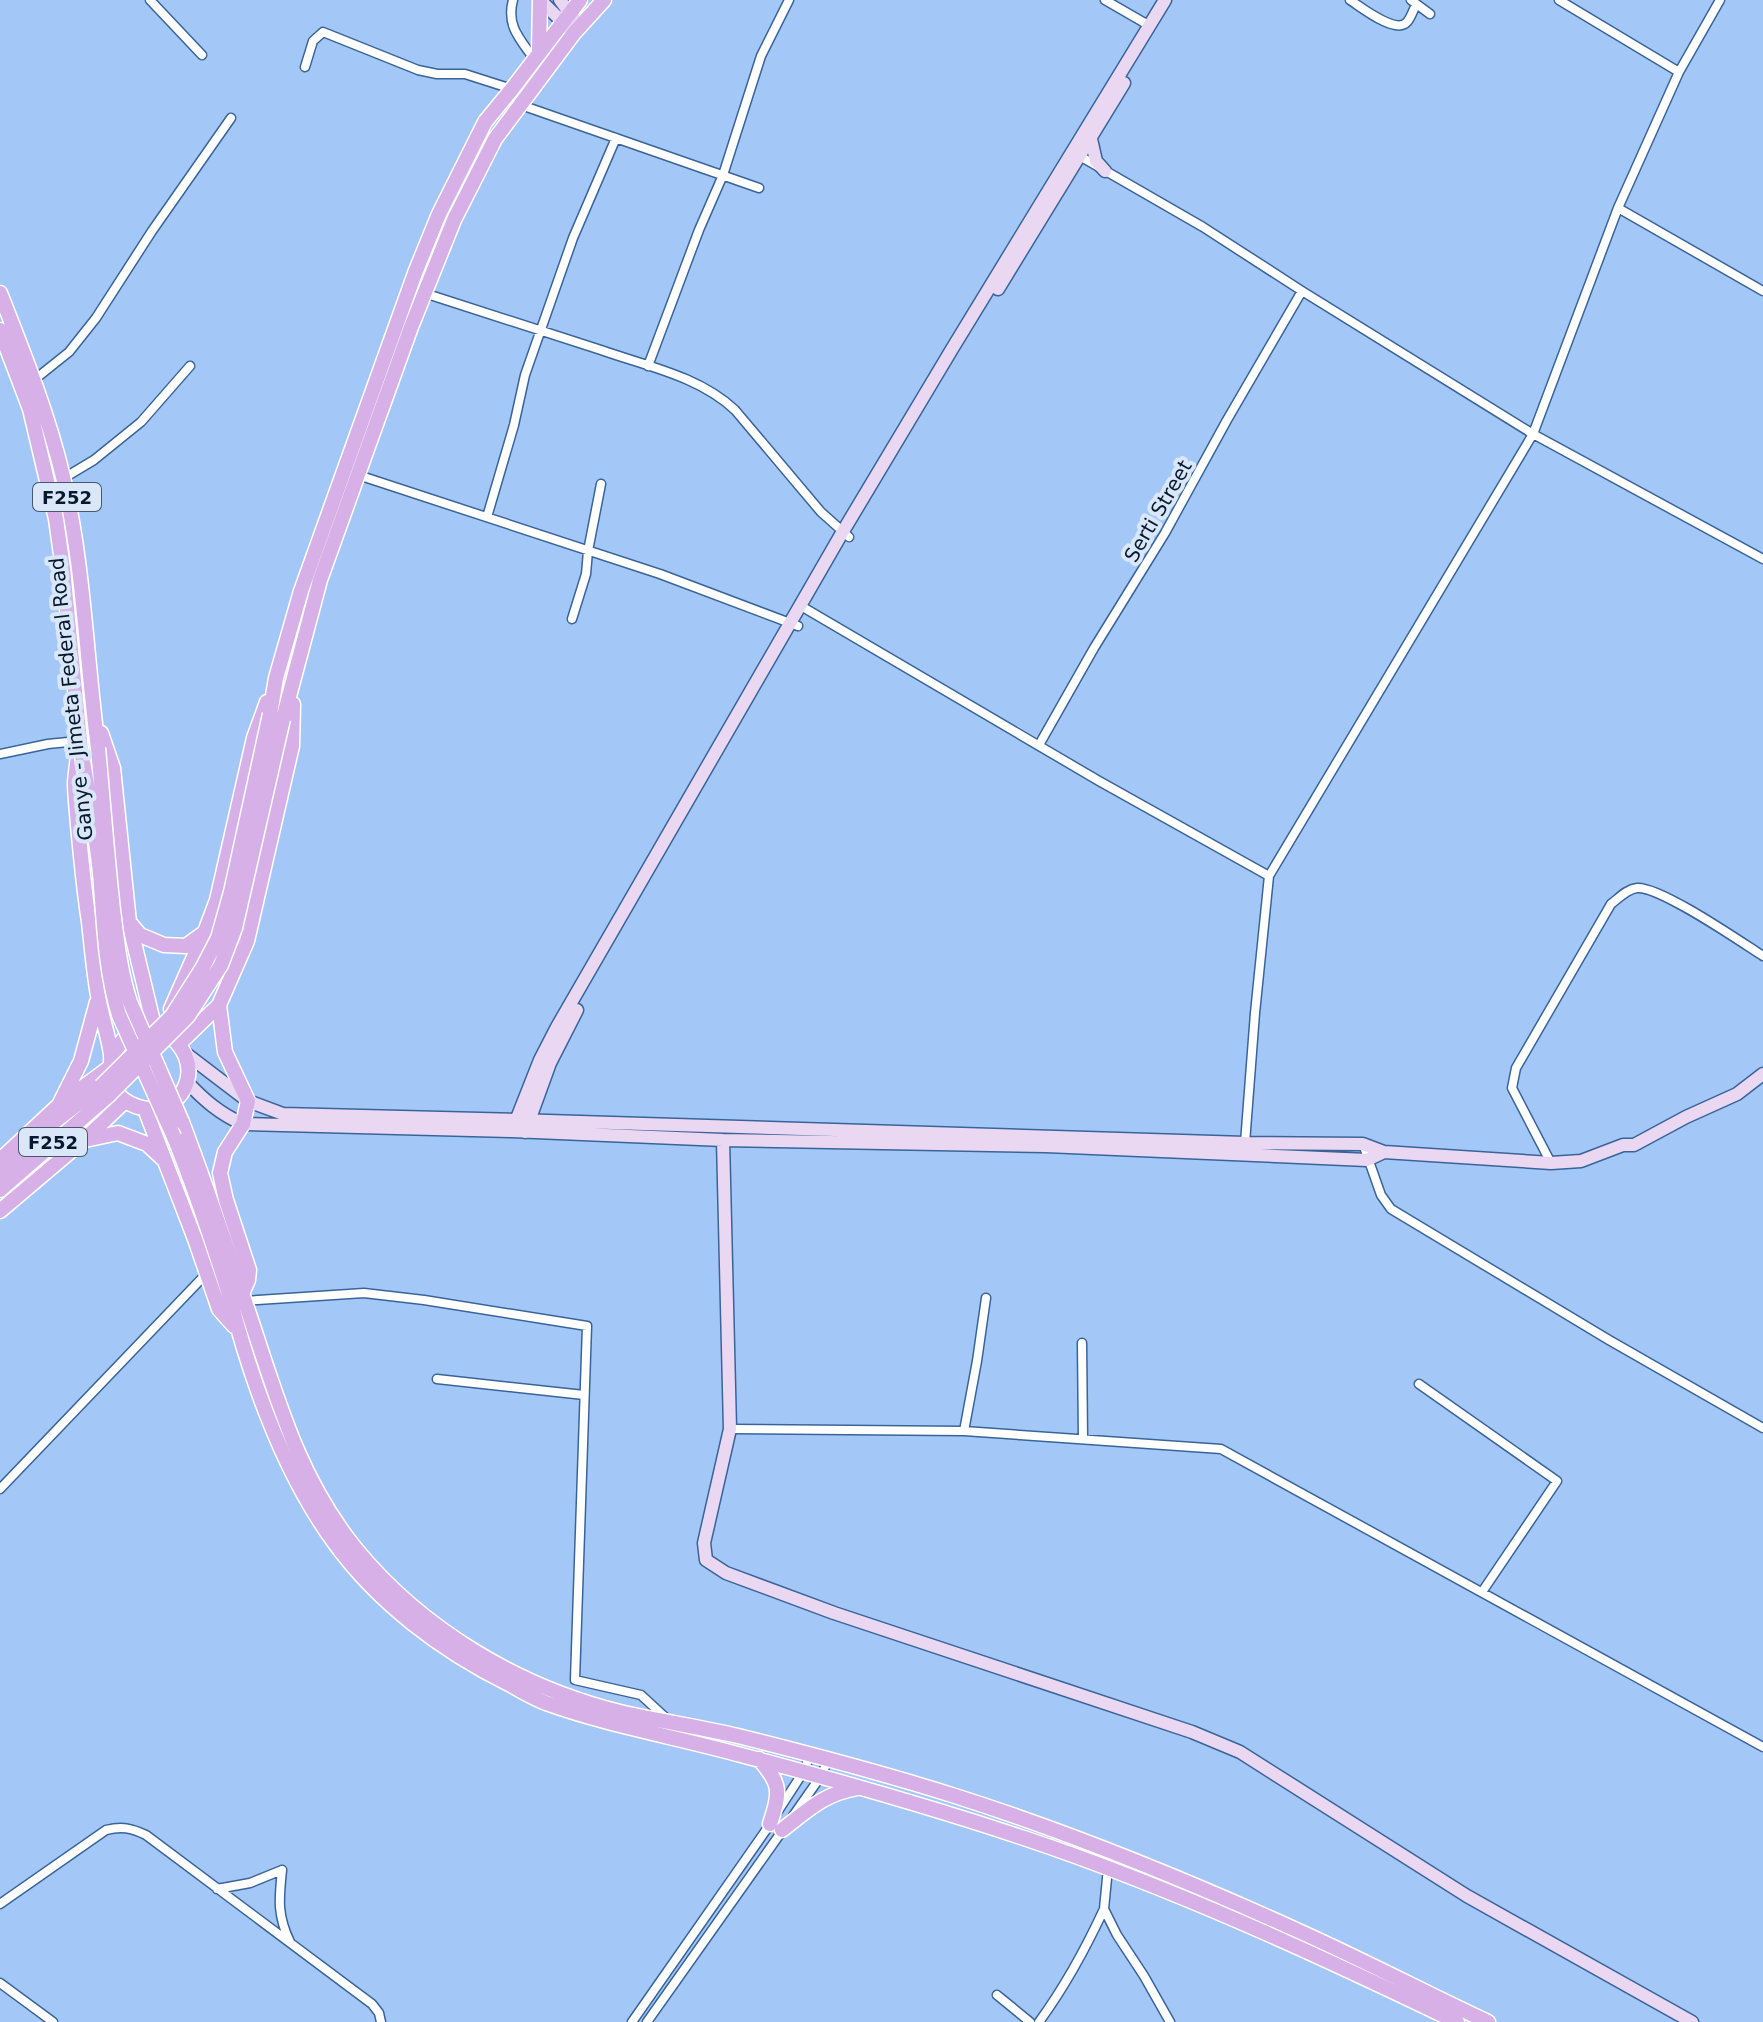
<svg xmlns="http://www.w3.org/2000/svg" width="1763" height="2022" viewBox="0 0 1763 2022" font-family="'DejaVu Sans',sans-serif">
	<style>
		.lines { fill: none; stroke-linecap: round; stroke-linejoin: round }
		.street-casing { stroke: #396499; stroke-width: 11 }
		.secondary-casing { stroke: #396499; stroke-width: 15 }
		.primary-casing { stroke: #fff; stroke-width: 17 }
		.street { stroke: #fff; stroke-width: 8 }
		.secondary { stroke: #ead8f3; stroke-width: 12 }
		.primary { stroke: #d6b0e7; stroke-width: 14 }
		.primary-bridge-casing { stroke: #fff; stroke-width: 17; stroke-linecap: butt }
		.primary-bridge { stroke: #d6b0e7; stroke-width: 14 }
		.labels { text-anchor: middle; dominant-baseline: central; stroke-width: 8; stroke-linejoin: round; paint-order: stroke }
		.shield { fill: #d9e7f9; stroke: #47576c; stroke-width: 2 }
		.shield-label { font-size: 18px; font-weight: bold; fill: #08192f }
		.street-label { font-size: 20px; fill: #08192f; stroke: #d9e7f9 }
	</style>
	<rect width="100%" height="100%" fill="#a3c8f7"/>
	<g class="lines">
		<defs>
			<path id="street" d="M150,0L202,55
				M513,0C506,26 520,39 534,59
				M1105,0L1150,26
				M1350,0C1361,7 1396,35 1407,22C1411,18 1413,10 1416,5
				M1411,0L1430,14
				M1559,0L1679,72
				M305,67L313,41L323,32L418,70L437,74H465L512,89
				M521,105L759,188
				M1078,155L1203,227L1302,291L1533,434L1763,559
				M1618,208L1763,291
				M424,293C483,312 542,331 601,350C646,366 699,376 735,410L821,512L849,537
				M648,366L699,230L723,175L761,56L789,0
				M34,380L69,352L96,318L152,231L231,118
				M358,475L660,574L798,626
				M64,478L94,460L141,422L190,366
				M487,517L514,425L525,375L573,238L616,138
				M801,606L1099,781L1269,876L1255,1013L1245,1143
				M572,619L586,574L588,551L601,484
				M1039,745L1094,648L1165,533L1227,420L1302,291
				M0,754L48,744L78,741
				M1269,876L1533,434L1618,208L1679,72L1720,0
				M1363,1144L1381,1195L1391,1209L1609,1340L1763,1428
				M1551,1163L1512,1088L1516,1068L1611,904C1619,898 1627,889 1637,888C1660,886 1741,942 1763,956
				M244,1301L364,1293L424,1300L587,1326L575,1680L641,1695L667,1719
				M1082,1343L1083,1439
				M437,1379L584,1395
				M1419,1384L1557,1481L1482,1592
				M730,1429L964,1431L1221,1449L1763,1747
				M964,1431L977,1361L986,1298
				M0,1489L206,1274
				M778,1811L804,1771L810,1755
				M793,1816L821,1776L828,1760
				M1108,1868L1104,1909L1117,1935L1144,1976L1170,2022
				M282,1870C279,1899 277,1915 290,1942
				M217,1889L250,1883L282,1870
				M0,1904L106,1830C122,1826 131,1828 146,1835L372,2004L379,2013L381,2022
				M0,1983L53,2022
				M997,1995L1030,2022
				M632,2022L771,1823
				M647,2022L785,1827
				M1039,2022C1066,1985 1085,1950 1104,1909"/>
			<path id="secondary" d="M540,0L574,33
				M560,0L580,27
				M1091,139L1096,161L1105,171
				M998,289L1124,83
				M185,1053L248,1101L283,1114L516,1120L1245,1143L1363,1144L1384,1152L1551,1163L1581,1161L1623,1145H1634L1686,1117L1737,1094L1763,1074
				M187,1082C204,1100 220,1114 243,1124L512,1131L723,1140L1046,1146L1367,1160L1384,1152
				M512,1131L540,1060L557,1027L842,533L952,349L1165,0
				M525,1132L550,1063L577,1010
				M723,1140L730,1429L704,1543L706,1560L726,1573L834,1613L1192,1732L1240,1752L1467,1896L1692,2022"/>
			<path id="primary" d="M539,52L540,1
				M0,293C24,354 48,414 63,477C84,566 86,658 98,748
				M0,330L30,409L56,519L63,569L81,752
				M270,714L276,678L301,591L415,273L439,214L485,122L512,89L580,0
				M283,719L320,580L411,327L454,220L495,139L574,33L604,0
				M101,733L113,768L129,922L155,1030
				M79,746C78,758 76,770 75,782C75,796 77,811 78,825C81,857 84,890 89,922C92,948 94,975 99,1001C102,1019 109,1037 111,1055C112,1067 107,1077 115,1090C124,1105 147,1113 163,1107C175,1103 184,1093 187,1081C197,1048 155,1013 126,1037C120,1042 116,1051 111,1057
				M129,922L140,935L164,945L186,946L204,933
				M219,1005L225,1052L248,1101L243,1124L225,1152L220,1173L226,1200L249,1270L248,1280L242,1294
				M171,1009L205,932L217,900L254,738L267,702
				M179,1044L219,1005L247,941L292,746L293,704
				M60,1103L81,1061L97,1002
				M145,1109L195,1239L219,1309L234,1326
				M182,1122C208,1191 232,1262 255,1332C281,1411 302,1482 355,1548C422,1630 519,1687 620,1712C659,1721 699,1727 738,1736C810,1754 882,1773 952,1795C1072,1833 1189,1881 1303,1933C1365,1961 1426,1993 1488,2022
				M174,1137C194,1186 211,1237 227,1288C231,1301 234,1315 238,1328C259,1402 289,1480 334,1542C378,1603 442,1651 509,1684C521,1691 533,1698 546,1703C610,1726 676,1737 741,1755C836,1780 931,1807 1024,1838C1173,1888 1316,1954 1457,2022
				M85,1140L118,1133L147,1144L163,1159
				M0,1160L59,1105L109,1068
				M0,1174L54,1122L101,1086
				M0,1190L108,1096
				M0,1211L84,1140L125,1101
				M759,1759C782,1785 780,1792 770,1824
				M782,1830C809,1809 824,1794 857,1788"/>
		</defs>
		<use href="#street" class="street-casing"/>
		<use href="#secondary" class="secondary-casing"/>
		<use href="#primary" class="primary-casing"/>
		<use href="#street" class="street"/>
		<use href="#secondary" class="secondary"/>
		<use href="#primary" class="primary"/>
		<defs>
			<path id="primary-bridge" d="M98,748C103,802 107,856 113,910C117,941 120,971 130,1002L182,1122
				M82,756C89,795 96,834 100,873C104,920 105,970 119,1015L174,1137
				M101,1086L172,1016L203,967L218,938L231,892L270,714
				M108,1096L188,1016L221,965L235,928L283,719"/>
		</defs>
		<use href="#primary-bridge" class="primary-bridge-casing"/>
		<use href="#primary-bridge" class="primary-bridge"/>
	</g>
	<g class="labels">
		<g class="shield">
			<rect x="33" y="483" width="68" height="28" rx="6"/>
			<rect x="19" y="1128" width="68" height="28" rx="6"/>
		</g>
		<g class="shield-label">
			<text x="67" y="497">F252</text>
			<text x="53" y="1142">F252</text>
		</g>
		<g class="street-label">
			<text transform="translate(1158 511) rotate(-60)">Serti Street</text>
			<text transform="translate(71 699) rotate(-96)">Ganye - Jimeta Federal Road</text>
		</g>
	</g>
</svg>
